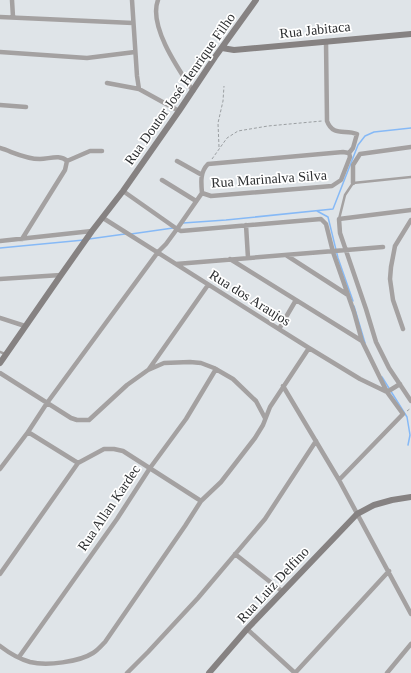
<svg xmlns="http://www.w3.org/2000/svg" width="411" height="673" viewBox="0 0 411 673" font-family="Georgia,serif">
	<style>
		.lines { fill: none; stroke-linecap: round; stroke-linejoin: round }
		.stream { stroke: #86b9f6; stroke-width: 1.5 }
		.path { stroke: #9b9fa2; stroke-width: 1; stroke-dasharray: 3 2; stroke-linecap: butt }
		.lane { stroke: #a4a1a1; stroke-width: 2.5 }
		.street { stroke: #a4a1a1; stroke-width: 4.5 }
		.secondary { stroke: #868282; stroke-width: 6 }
		.labels { text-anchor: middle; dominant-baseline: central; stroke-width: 3.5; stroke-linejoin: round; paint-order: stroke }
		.street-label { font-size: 14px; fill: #2d2f31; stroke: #fff }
	</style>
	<rect width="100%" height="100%" fill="#dfe4e8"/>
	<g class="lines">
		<path class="stream" d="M317,211L328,217L338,258L353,301
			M183,223L226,220L333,209L358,145L365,136L374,132L411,128
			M131,234L173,228
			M89,239L125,234
			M0,248L84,240
			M354,306L365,343
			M382,377L407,417L410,435L408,445"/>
		<path class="path" d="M219,147L218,123L223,101L224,86
			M212,159L227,138L238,131L268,126L322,121
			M407,411L411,408"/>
		<path class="lane" d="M339,219L345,195L353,183L411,177
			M0,352L5,354"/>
		<path class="street" d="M12,0L13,17
			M132,0L137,76L139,89L179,111
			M158,0C148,26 179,70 193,91
			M0,17L133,23
			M326,41L327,121C333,137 345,129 357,134L353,148L349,153
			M0,52L87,58L135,52
			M107,83L139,89
			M0,105L26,107
			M0,148C13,152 25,159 40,159C49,159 60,154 67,161
			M343,152L349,153L350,157L341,180L332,186L211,196L202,193C201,182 200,172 208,164Z
			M67,161L90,151H102
			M177,161L202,175
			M162,180L196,201
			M353,183V165L360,154L411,147
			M123,191L177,229L202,193
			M411,210L339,219L340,233L366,309L376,342L389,368L411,401
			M103,218L309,348L360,379L387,392L400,384
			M246,225L248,258
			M22,239L65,170L67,161
			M0,241L92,231
			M286,255L348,295
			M230,259L362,341
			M176,264L383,247
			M0,279L61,275
			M0,318L25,326
			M279,329L296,300
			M403,329L393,300L390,279L391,267L395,246L411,220
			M149,369L208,285
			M0,373L71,418L77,420H89L127,385L148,370L164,363L190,362L201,363L214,368L233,379L256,401L265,418
			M283,386L339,480L411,614
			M28,432L78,463
			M0,469L28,432L47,403L158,252L166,244L177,229L181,231L321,219L326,224L333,252L354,312L362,341L387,392L403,414L339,480
			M235,554L283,592
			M0,574L78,463L104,449H114L123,451L201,501
			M247,629L295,673L389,571
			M0,646C9,653 19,659 30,662C47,666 79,662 93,653C98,650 101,646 105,642L185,526L201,501L221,482L255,438L263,425L270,407L309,348
			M19,657L117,519L150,468L186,419L216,369
			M127,673L148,652L198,598L265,519L316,441
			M387,673L411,644"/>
		<path class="secondary" d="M222,48L234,50L411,34
			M0,363L61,275L92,231L123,191L179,111L215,57L256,0
			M209,673L247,629L357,514L374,505L392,500L411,497"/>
	</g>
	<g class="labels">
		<g class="street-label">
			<text transform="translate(315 30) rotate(-6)">Rua Jabitaca</text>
			<text transform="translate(180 89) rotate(-55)">Rua Doutor José Henrique Filho</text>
			<text transform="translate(269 179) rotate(-4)">Rua Marinalva Silva</text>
			<text transform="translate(250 298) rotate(32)">Rua dos Araujos</text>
			<text transform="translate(109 508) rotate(-56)">Rua Allan Kardec</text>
			<text transform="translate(273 585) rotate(-47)">Rua Luiz Delfino</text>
		</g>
	</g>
</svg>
